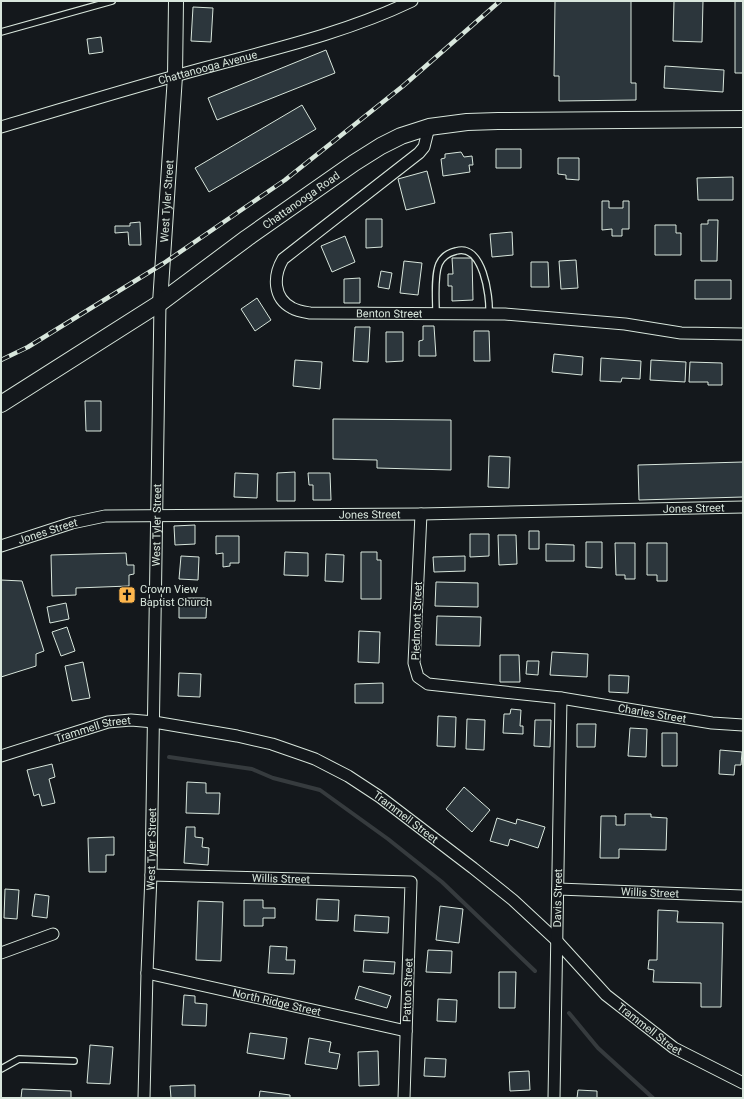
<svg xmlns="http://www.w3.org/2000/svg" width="744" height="1099" viewBox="0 0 744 1099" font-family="Roboto,sans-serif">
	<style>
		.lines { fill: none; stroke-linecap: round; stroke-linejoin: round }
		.stream { stroke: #363b3e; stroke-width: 4 }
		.building { fill: #2c363c; stroke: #d8e6dc }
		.service-casing { stroke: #d8e6dc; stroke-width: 8 }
		.minor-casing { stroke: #d8e6dc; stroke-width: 13 }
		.tertiary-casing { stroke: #d8e6dc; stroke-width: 16 }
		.secondary-casing { stroke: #d8e6dc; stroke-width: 18 }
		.service { stroke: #14181c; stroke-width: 5.5 }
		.minor { stroke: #14181c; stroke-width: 11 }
		.tertiary { stroke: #14181c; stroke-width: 14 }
		.secondary { stroke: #14181c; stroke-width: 16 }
		.rail-casing { stroke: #d8e6dc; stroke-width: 4.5 }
		.rail { stroke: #14181c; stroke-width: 3; stroke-dasharray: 9; stroke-linecap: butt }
		.labels { text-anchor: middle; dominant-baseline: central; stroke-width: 3; stroke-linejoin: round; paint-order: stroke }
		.street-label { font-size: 11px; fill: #d8e6dc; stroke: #14181c }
		.poi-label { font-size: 11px; fill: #d8e6dc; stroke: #14181c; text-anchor: start }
	</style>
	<rect width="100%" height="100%" fill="#14181c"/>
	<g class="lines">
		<path class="stream" d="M169,757L252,769L273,778L320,790L388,839L442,882L535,971
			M569,1013L598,1048L653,1098"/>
	</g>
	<path class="building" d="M555,1H631V83H636V100L559,101V76H554Z
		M674,1H703L702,42L673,41Z
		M735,1H743V73H735Z
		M193,7L213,8L211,42L191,41Z
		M101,37L103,52L89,54L87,39Z
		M326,50L335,73L217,120L208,98Z
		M665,66L724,70L723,92L664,88Z
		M302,105L316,129L209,192L195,168Z
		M496,149H521V168H496Z
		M461,152L464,157L472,156L473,165H469L470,172L443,176L441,159L445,158V154Z
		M558,158H579V180L566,179V175L558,174Z
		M427,171L435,203L406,210L398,179Z
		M733,177V200H698L697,178Z
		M602,201H609V208H623V201H629V229H622V236H612V229L602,230Z
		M366,219H382V247L366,248Z
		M708,220H718L717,261H701V224H708Z
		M140,222L141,245H129L128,232L115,233V226H130V223Z
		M655,225H676V233H681V255H655Z
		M512,232L513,255L492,257L490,234Z
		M345,236L355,262L332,272L321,246Z
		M452,258H472L473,300L452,301V286H448V274H453Z
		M576,260L578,288L561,289L559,261Z
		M404,261L422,263L418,295L400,293Z
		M531,262H548L549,287H531Z
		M381,271L392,273L389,289L378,287Z
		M360,278V303H344V279Z
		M695,280H731V299H695Z
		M257,298L271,320L255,331L241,309Z
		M423,326H434L436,356H419V341L423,340Z
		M355,327H370L368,362L353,361Z
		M474,331H489L490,361H474Z
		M386,332H403V361L386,362Z
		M554,354L583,357L582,375L552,372Z
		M601,358L641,361L640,379L622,378L621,382L600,381Z
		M295,360L322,362L320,389L293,386Z
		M651,360L686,362L685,382L650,380Z
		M690,362L722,363V385H708V382H689Z
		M85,401H101V431H86Z
		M333,419L451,420V470L377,468V460L333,459Z
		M489,456L510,457L509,488L488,487Z
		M743,462V497L639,500L638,465Z
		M295,472V501H277V473Z
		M235,473L258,474L257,498L234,497Z
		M308,473H330L331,500H313V485H309Z
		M195,525V544L175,545L174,526Z
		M529,531H539V549H529Z
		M470,534H489V556L470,557Z
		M498,535H516L517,564L499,565Z
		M216,536H239V563H230V566L223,567V553L216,554Z
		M586,542H602V568L586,567Z
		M615,543H635V579H625V575H616Z
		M647,543H667V581H657V575H647Z
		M546,544L574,545V561H546Z
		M285,552L308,553V576L284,575Z
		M361,552H377V560H381V599H361Z
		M126,553L127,565H134V574L129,575V586L76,588V595L52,596L51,555Z
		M326,554L344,555L343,582L325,581Z
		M181,556L199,557L198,580L179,579Z
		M465,556V571L434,572L433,557Z
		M1,580L22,581L44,651L36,654V666L1,677Z
		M436,582L478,583V607L435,606Z
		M179,598H207L206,618H179Z
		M66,603L69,619L50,623L47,607Z
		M437,616L481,617L480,646L436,645Z
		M67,627L75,651L61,656L52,632Z
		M359,631L380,632L379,663L358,662Z
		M552,652L588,654L587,677L550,675Z
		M500,655H519L520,682H500Z
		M527,661H539L538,675L526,674Z
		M83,662L90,698L72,701L65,666Z
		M179,673L201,674L200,697L178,696Z
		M609,675L629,676L628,693L609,692Z
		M383,683V703H355V684Z
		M511,709L521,710L520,726H523V734L503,733L504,714H510Z
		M438,716L456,717L455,747L437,746Z
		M467,719L485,720L484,750L466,749Z
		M535,720H551L550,747L534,746Z
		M577,724H596L595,747H577Z
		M630,728L647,729L646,757L628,756Z
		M662,733H677V766H662Z
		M720,750L742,752L741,765H735L734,775L719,774Z
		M52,764L55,777L49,779L55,803L42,806L39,794L34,796L27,770Z
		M187,782L206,783V793H220L219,814L186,813Z
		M464,787L490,810L472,832L446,809Z
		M625,814H651V817L667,818L666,850L619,849V858H600L601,816H616V825H625Z
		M497,818L516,824L517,819L545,827L538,848L510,839L508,846L490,841Z
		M186,827H195V837L203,838L202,847L209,848L208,865L184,863Z
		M114,837V855H106V872H89L88,838Z
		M5,889L19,890L17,919L4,918Z
		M35,894L49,896L47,918L32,916Z
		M317,899L339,900L338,921L316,920Z
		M244,900H263V908H275V918H263V926H244Z
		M198,901L223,902L221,961L196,960Z
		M440,906L463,909L459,943L436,940Z
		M658,910L678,911L677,922L723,923L721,1007H701V983L653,982L654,970L648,969L649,960H657Z
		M355,915L389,917L388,933L354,931Z
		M270,946L287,947L286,960H295L294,974L268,973Z
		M428,950L452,951L451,973L426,972Z
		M364,960L395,962L394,974L363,972Z
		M499,972H516L515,1008H499Z
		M359,986L391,996L387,1008L355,999Z
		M184,995L195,996V1003L207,1004L206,1026L182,1025Z
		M438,999L457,1000L456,1022L437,1021Z
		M250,1033L287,1038L284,1059L247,1053Z
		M309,1038L331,1042L329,1052L340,1054L337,1069L305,1064Z
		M90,1045L113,1047L110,1084L87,1083Z
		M378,1051L379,1085L359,1086L358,1052Z
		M425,1058L446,1059L445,1077L424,1076Z
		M529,1071L530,1090L510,1091L509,1072Z
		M195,1085V1098H171L170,1086Z
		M22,1089L71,1091V1098H21Z
		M578,1090L597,1091V1098H577Z
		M260,1091L290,1095V1098H259Z"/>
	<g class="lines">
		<defs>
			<path id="service" d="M1,32L112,1
				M436,313C436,299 434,276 439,264C442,257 448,253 456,251C483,243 490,296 489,313
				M1,1069L19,1059L74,1061"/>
			<g id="minor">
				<path id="s1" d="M1,127C59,110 117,92 175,76C255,53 337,37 412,1"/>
				<path id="s2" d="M429,127L424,147L419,153L283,259C273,276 273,298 292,308C297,311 304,312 310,313L505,314L625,324L681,333L743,334"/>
				<path id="s3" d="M421,514L414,663L418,677L428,684L561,698L712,723L743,725"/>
				<path id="s4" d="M1,546L72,523L105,516L421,514L743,507"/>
				<path id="s5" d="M1,756L108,722L131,720L154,722L237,736L272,744L315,759L348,776L380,797L473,868L513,900L555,939L606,995L674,1048L743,1083"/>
				<path id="s6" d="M151,875L411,882L404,1098"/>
				<path id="s7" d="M558,889L743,896"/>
				<path d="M1,953L53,934"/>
				<path id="s8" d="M147,973L406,1031"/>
				<path id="s9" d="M144,1098L147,973L151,875L160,303"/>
				<path id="s10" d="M554,1098L561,698"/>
			</g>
			<g id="tertiary">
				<path id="s11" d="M160,303L175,76L176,1"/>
			</g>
			<g id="secondary">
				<path id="s12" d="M1,404L160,303L247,238L354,163L381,146L401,136L429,127L467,122L498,121L743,119"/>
			</g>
		</defs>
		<use href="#service" class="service-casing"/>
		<use href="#minor" class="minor-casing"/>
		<use href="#tertiary" class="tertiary-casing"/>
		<use href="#secondary" class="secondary-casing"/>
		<use href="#service" class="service"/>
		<use href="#minor" class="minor"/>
		<use href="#tertiary" class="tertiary"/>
		<use href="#secondary" class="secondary"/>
		<defs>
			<path id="rail" d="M1,360L28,347L164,263L285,180L403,86L500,1"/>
		</defs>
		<use href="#rail" class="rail-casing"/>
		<use href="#rail" class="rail"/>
	</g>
	<defs>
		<symbol id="church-square" viewBox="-11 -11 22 22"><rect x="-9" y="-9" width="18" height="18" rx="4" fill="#ffb74d" stroke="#14181c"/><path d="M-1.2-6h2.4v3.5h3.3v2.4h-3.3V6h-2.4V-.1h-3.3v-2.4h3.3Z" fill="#111"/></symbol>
	</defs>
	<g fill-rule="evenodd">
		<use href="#church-square" x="117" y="585" width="20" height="20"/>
	</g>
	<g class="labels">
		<g class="street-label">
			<text stroke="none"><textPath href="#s1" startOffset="215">Chattanooga Avenue</textPath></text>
			<text stroke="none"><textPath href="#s12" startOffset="363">Chattanooga Road</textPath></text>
			<text stroke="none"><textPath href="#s11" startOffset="102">West Tyler Street</textPath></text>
			<text stroke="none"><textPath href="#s2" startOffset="355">Benton Street</textPath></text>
			<text stroke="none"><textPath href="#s4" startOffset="697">Jones Street</textPath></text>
			<text stroke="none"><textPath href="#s4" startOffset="373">Jones Street</textPath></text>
			<text stroke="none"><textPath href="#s9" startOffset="573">West Tyler Street</textPath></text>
			<text stroke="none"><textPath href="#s4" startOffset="49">Jones Street</textPath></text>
			<text transform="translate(417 621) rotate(-88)">Piedmont Street</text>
			<text stroke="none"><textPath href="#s3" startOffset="402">Charles Street</textPath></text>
			<text stroke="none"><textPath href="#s5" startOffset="96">Trammell Street</textPath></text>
			<text stroke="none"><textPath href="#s5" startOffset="432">Trammell Street</textPath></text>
			<text stroke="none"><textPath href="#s9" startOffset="249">West Tyler Street</textPath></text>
			<text stroke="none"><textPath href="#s6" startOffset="130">Willis Street</textPath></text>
			<text stroke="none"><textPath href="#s7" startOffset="92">Willis Street</textPath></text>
			<text stroke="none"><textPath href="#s10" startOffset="200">Davis Street</textPath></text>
			<text transform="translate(408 990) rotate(-88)">Patton Street</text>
			<text stroke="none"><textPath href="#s8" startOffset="133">North Ridge Street</textPath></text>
			<text stroke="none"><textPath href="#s5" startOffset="756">Trammell Street</textPath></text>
		</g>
		<g class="poi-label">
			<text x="140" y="589">Crown View<tspan x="140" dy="13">Baptist Church</tspan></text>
		</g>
	</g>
	<rect width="744" height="1099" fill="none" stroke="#d8e6dc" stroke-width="4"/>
</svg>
